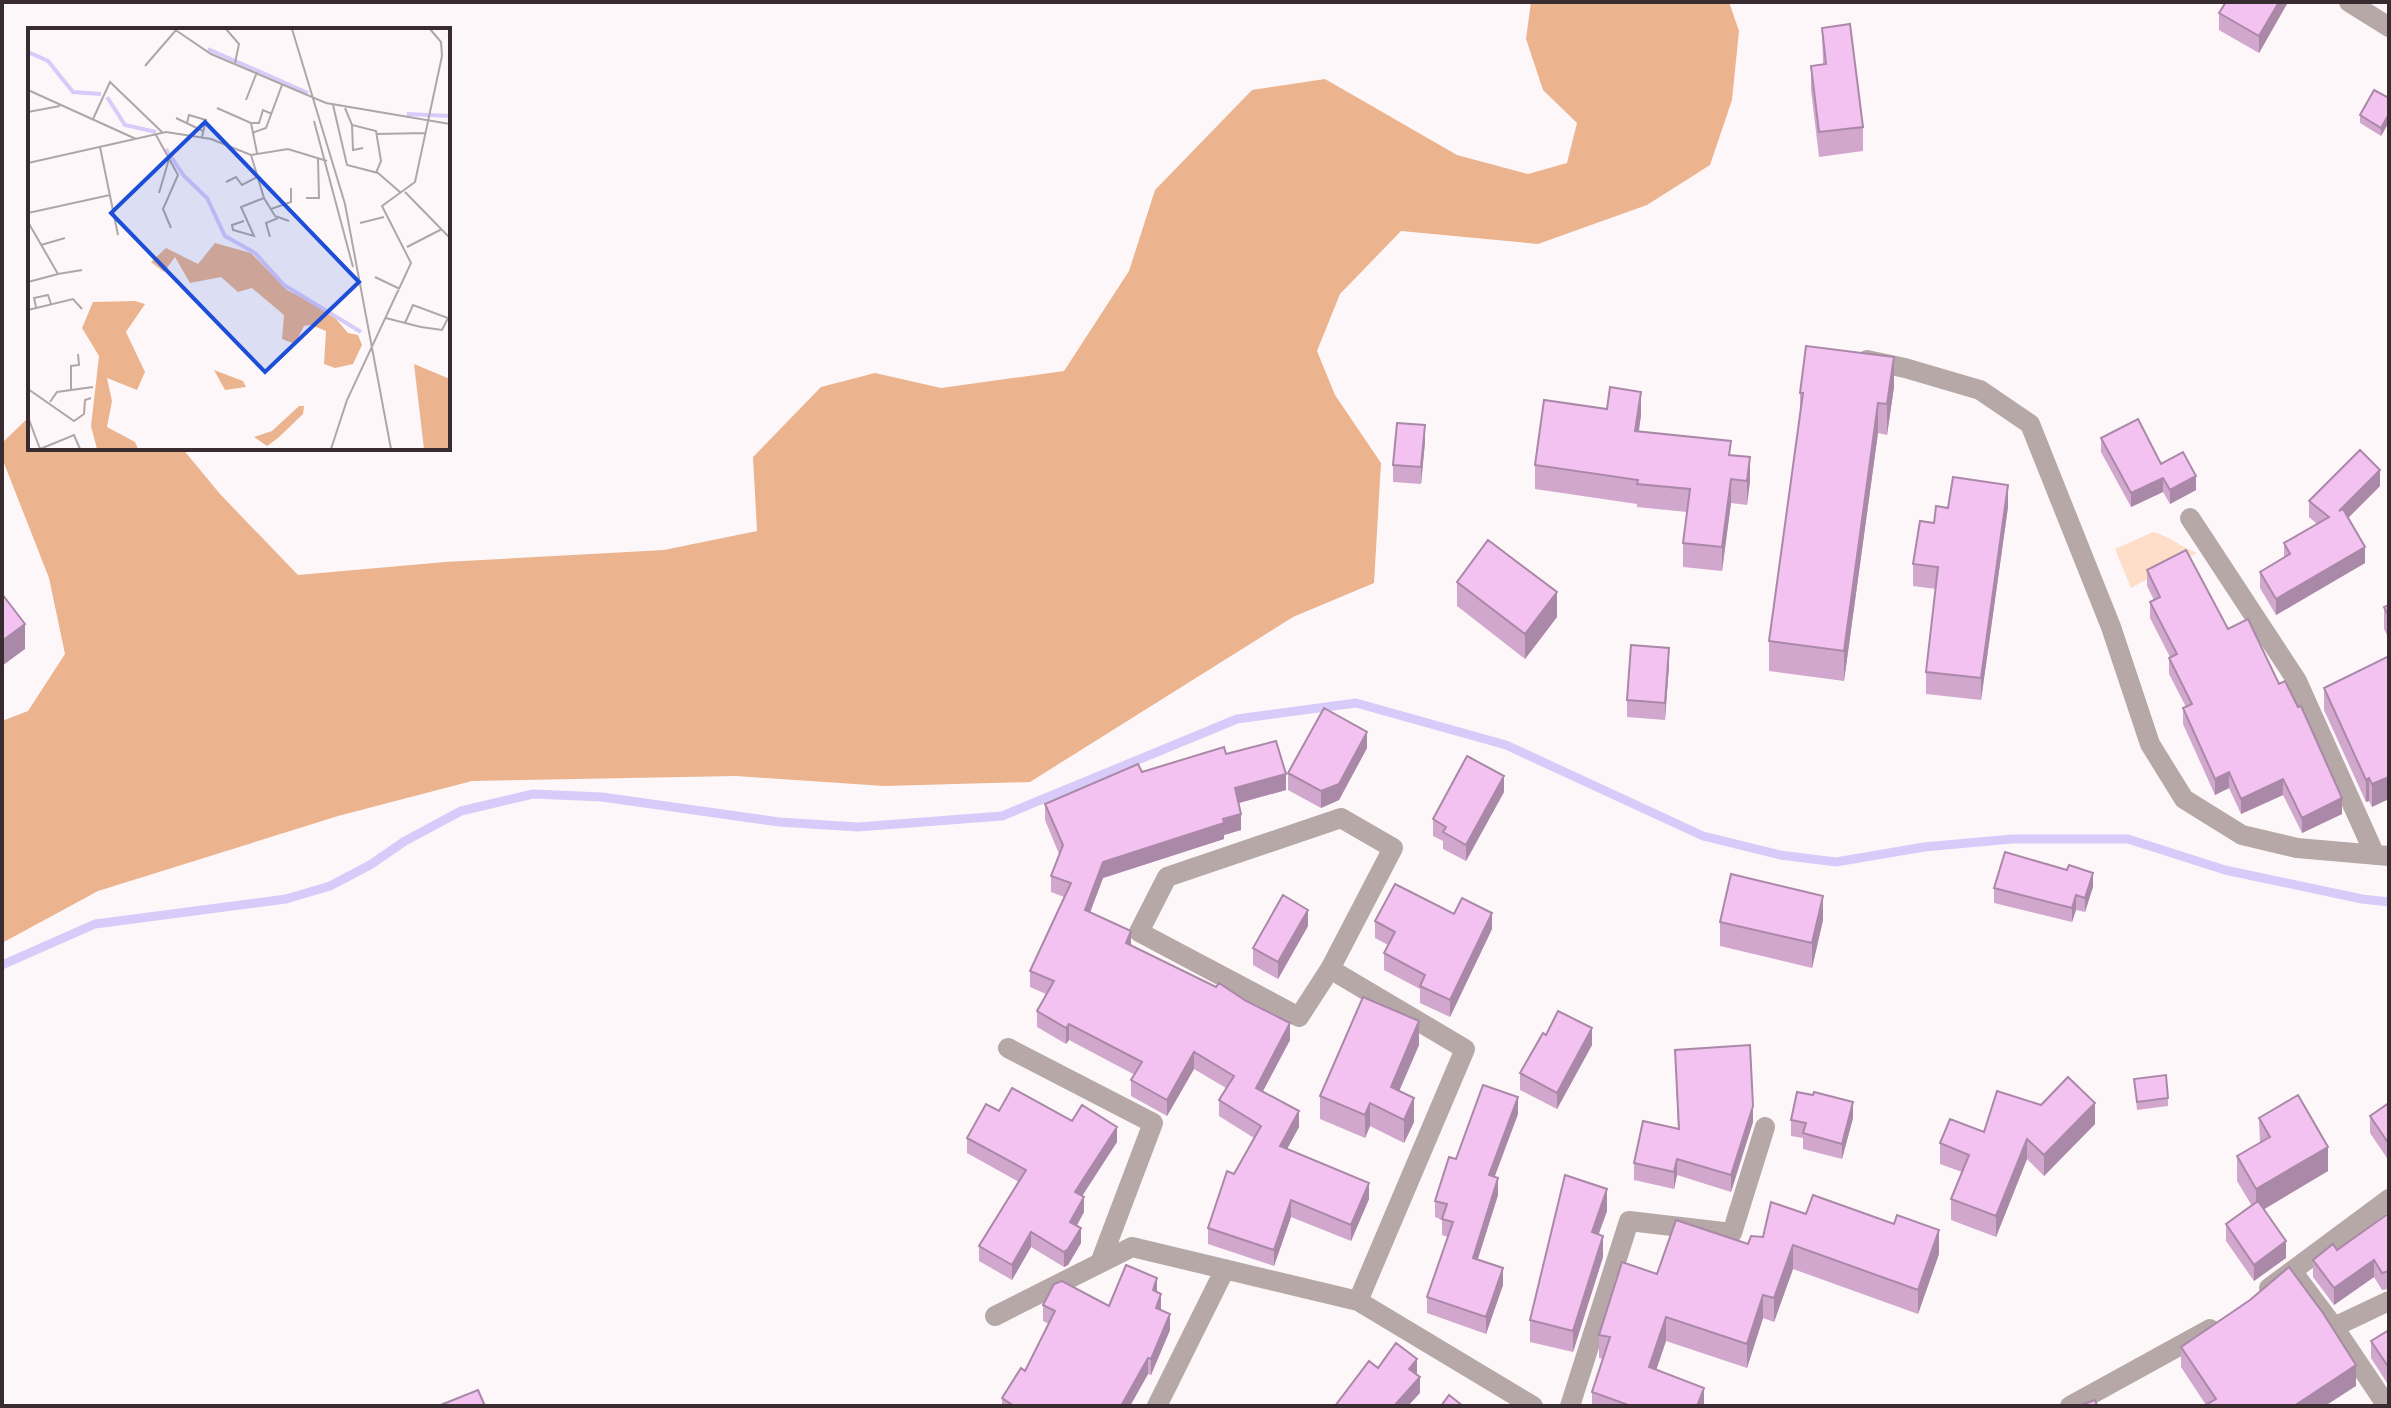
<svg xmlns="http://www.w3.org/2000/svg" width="2391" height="1408" viewBox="0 0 2391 1408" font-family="Overpass,sans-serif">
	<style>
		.green { fill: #fedec9 }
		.forest { fill: #ebb48e }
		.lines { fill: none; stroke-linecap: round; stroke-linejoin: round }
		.stream { stroke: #d9cbf9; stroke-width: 9 }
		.minor { stroke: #b5a8a6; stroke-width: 20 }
		.wall { fill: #d1a7ce }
		.shaded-wall { fill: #aa88a8 }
		.building { fill: #f3c2f0; stroke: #aa88a8; stroke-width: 2 }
		.inset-river { fill: none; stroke: #d9cbf9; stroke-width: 4 }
		.inset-road { fill: none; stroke: #afa6a9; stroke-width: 2 }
		.view { fill: #1d4ed8; fill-opacity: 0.15; stroke: #1d4ed8; stroke-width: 4 }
		.inset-edge { fill: none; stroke: #382c30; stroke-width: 4 }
	</style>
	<rect width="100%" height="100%" fill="#fef7f9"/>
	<path class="green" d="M2153,532C2170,536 2180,547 2197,553L2131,588L2115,549Z"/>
	<path class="forest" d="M1531,2H1729L1739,31L1732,100L1710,165L1647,205L1538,244L1401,231L1340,294L1317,351L1335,395L1381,463L1374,583L1293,617L1030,782L884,786L736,776L472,781L338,816L98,891L2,943V721L28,711L65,654L49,578L2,458V443L30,416V448H182L220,494L298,575L445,562L664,550L757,531L753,457L821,387L875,373L941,388L1064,371L1129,271L1155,190L1252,90L1325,79L1457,155L1528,174L1567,163L1577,123L1543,90L1526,39Z"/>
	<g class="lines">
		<path class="stream" d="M2,965L95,924L286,899L330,886L370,865L405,841L461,811L533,794L602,797L779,822L858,827L1002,816L1237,719L1356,703L1506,745L1703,836L1780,855L1836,862L1924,847L2012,839H2128L2225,870L2362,899L2389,902"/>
		<path class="minor" d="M2349,2L2389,27
			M1867,360L1905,368L1980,390L2030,424L2111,627L2150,744L2184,799L2242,835L2297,848L2389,856
			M2190,518L2297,681L2375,855
			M1330,969L1393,848L1341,818L1167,877L1139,932L1299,1017L1330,969L1465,1049L1358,1301
			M1008,1048L1153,1123L1100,1263
			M2292,1271L2334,1327L2387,1406
			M2269,1288L2389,1199
			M995,1316L1132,1247L1358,1301L1533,1406
			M2334,1327L2389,1301
			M1157,1406L1225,1269
			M1570,1406L1629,1221L1732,1233L1765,1127
			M2070,1406L2210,1329"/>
	</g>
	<path class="wall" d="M2288,2L2259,53L2219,30V13Z
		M1822,28L1863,127V151L1819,157L1811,90V66L1823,64Z
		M2389,98V122L2381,136L2360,123V115Z
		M1894,387L1887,435L1878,433L1844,681L1769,671V641L1800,418V393Z
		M1641,415L1639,431L1731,455L1750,481L1747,505L1731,503L1722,571L1683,567V543L1687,512L1637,507V504L1535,489V465Z
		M2101,438L2161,464L2196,490L2170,504L2163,492L2131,507L2101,452Z
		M1425,442L1421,484L1393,482V465Z
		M2380,486L2348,518L2365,563L2276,615L2260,588V572L2284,558V543L2317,524L2309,517V501Z
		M2008,507L1981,700L1926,694V672L1936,589L1913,586V564L1934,523L1948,508Z
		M2147,570L2228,629L2342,814L2302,833L2283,795L2241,814L2229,788L2215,795L2183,724V708L2186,707L2169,674V658L2170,657L2150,618V602L2154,600L2147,586Z
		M1457,582L1557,617L1525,659L1457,606Z
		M2389,605V639L2384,629V607Z
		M2389,656L2372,807L2369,801L2366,802L2324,710V688Z
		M1669,665L1665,720L1627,717V700Z
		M1367,748L1339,800L1321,808L1288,790V773Z
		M1226,754L1286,790L1239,803L1241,830L1224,835V839L1103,878L1090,912L1131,946L1290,1040L1263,1091L1299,1127L1287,1149L1369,1199L1351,1241L1291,1217L1274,1266L1208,1244V1228L1234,1174L1254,1138L1219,1116V1100L1226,1088L1194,1069L1167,1116L1131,1096V1080L1135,1075L1069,1040L1066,1044L1037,1027V1011L1046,994L1030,987V971L1064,897L1051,892V876L1059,854L1045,820V804L1142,772Z
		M1504,792L1466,861L1443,849V841L1433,836V819Z
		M2093,887L2085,912L2076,910L2072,922L1994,903V888Z
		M1454,914L1492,929L1450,1017L1420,1003V989L1384,970V953L1388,945L1375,938V921Z
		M1823,920L1812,968L1720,946V922Z
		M1308,926L1278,979L1253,965V948Z
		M1546,1035L1592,1045L1557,1109L1520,1090V1073Z
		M1419,1045L1399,1091L1414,1122L1404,1143L1370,1126L1365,1138L1320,1119V1096Z
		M1675,1050L1753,1122L1731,1192L1677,1175L1674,1189L1634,1180V1163L1678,1129Z
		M2134,1079L2168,1098V1106L2137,1110Z
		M1813,1095L1853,1118L1842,1159L1803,1149V1138L1791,1136V1120Z
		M2389,1103V1161L2370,1133V1116Z
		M999,1111L1072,1121L1117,1142L1082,1196L1084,1212L1077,1226L1081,1243L1068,1265L1064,1267L1031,1247L1012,1280L979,1261V1246L1019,1182L967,1153V1138Z
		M1518,1114L1494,1177L1498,1195L1478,1259L1503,1285L1486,1334L1427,1313V1297L1448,1237L1442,1235V1220L1435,1217V1201L1456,1159Z
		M2259,1118L2328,1171L2264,1209L2286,1258L2254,1281L2226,1241V1224L2252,1206L2237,1181V1156L2260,1143Z
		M2095,1124L2044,1176L2027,1159L1996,1237L1951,1220V1199L1962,1172L1940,1164V1143L1984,1132Z
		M1607,1211L1598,1234L1603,1257L1573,1352L1530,1342V1320Z
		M2389,1213V1289L2382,1290L2374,1277L2334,1305L2313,1277V1260L2337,1250Z
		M1806,1214L1939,1254L1918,1314L1793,1269L1774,1322L1763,1318L1747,1368L1666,1341L1656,1370L1704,1406H1592V1392L1603,1359L1599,1358V1335L1657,1274L1748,1244Z
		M1157,1292L1161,1310L1170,1330L1151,1375L1148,1374L1130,1406H1002V1398L1025,1371L1049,1324L1043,1321V1305L1109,1306Z
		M2389,1330V1386L2371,1358V1341Z
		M2181,1347L2356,1386L2206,1405L2181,1367Z"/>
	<path class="shaded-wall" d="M2279,2H2288L2259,53V36Z
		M2389,114V122L2381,136V128Z
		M1894,357V387L1887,435V404Z
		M1641,392V415L1635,455V431Z
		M1878,403V433L1844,681V651Z
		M1425,425V442L1421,484V467Z
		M1750,457V481L1747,505V481Z
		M2380,470V486L2339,527V511Z
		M2196,476V490L2170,504V490Z
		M2163,478V492L2131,507V493Z
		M1731,479V503L1722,571V547Z
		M2008,485V507L1981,700V678Z
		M2365,547V563L2276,615V599Z
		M1557,592V617L1525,659V634Z
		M25,624V649L2,666V641Z
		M1669,648V665L1665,720V703Z
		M1367,732V748L1339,800L1321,808V791Z
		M2229,772V788L2215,795V779Z
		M1286,774V790L1235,804V788Z
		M1504,776V792L1466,861V845Z
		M2389,777V799L2372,807V784Z
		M2369,778V801L2366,802V780Z
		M2283,779V795L2241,814V799Z
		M2342,798V814L2302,833V818Z
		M1241,814V830L1224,835V839L1103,878L1085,926V910L1103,862Z
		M2093,873V887L2085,912V898Z
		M2076,895V910L2072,922V908Z
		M1823,896V920L1812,968V943Z
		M1308,910V926L1278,979V962Z
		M1492,913V929L1450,1017V1000Z
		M1131,931V947L1126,943Z
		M1419,1021V1045L1391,1110V1087Z
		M1290,1023V1040L1256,1104V1088Z
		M1069,1024V1040L1066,1044V1028Z
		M1592,1028V1045L1557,1109V1093Z
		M1194,1052V1069L1167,1116V1100Z
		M1518,1097V1114L1489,1192V1175Z
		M1414,1098V1122L1404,1143V1120Z
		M1853,1102V1118L1842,1159V1144Z
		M1370,1103V1126L1365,1138V1115Z
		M2095,1103V1124L2044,1176V1155Z
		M1753,1106V1122L1731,1192V1175Z
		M1299,1111V1127L1280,1162V1146Z
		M1117,1127V1142L1075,1207V1192Z
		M2027,1139V1159L1996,1237V1216Z
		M2328,1147V1171L2256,1214V1189Z
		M1677,1159V1175L1674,1189V1172Z
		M1498,1178V1195L1473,1274V1258Z
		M1369,1183V1199L1351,1241V1225Z
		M1607,1189V1211L1592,1253V1232Z
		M1084,1197V1212L1070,1237V1222Z
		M1291,1200V1217L1274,1266V1250Z
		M1081,1228V1243L1068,1265L1064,1267V1252Z
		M1939,1230V1254L1918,1314V1290Z
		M1031,1232V1247L1012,1280V1265Z
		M1603,1236V1257L1573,1352V1331Z
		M2286,1241V1258L2254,1281V1265Z
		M1793,1245V1269L1774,1322V1298Z
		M2374,1260V1277L2334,1305V1288Z
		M1503,1268V1285L1486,1334V1317Z
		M1157,1278V1294L1153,1290Z
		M1161,1294V1310L1156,1308Z
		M1763,1295V1318L1747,1368V1344Z
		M1170,1314V1330L1151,1375V1359Z
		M1666,1317V1341L1649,1391V1367Z
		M1148,1358V1374L1130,1406H1121Z
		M1417,1359V1374L1409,1369Z
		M2356,1365V1386L2325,1406H2294Z
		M1420,1377V1393L1408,1406H1394Z
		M1704,1388V1406H1697Z"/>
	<path class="building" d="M2226,2H2279L2259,36L2219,13Z
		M1850,24L1863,127L1819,132L1811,66L1826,64L1822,28Z
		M2374,90L2389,98V114L2381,128L2360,115Z
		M1806,346L1894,357L1887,404L1878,403L1844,651L1769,641L1803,393H1800Z
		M1610,387L1641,392L1635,431L1731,441L1729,455L1750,457L1747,481L1731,479L1722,547L1683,543L1690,489L1637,484L1638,480L1535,465L1544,400L1607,409Z
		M2138,419L2161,464L2183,452L2196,476L2170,490L2163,478L2131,493L2101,438Z
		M1397,423L1425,425L1421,467L1393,465Z
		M2360,450L2380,470L2339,511L2343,509L2365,547L2276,599L2260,572L2290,554L2284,543L2329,517L2309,501Z
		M1953,477L2008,485L1981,678L1926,672L1938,567L1913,564L1920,521L1934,523L1936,506L1948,508Z
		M1488,540L1557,592L1525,634L1457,582Z
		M2186,550L2228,629L2248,619L2279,684L2285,681L2298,707L2301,706L2342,798L2302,818L2283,779L2241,799L2229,772L2215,779L2183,708L2192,704L2169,658L2177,654L2150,602L2160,597L2147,570Z
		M2,594L25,624L2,641Z
		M2389,605V617L2384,607Z
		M1631,645L1669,648L1665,703L1627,700Z
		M2389,656V777L2372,784L2369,778L2366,780L2324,688Z
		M1324,708L1367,732L1339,784L1321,791L1288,773Z
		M1276,741L1286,774L1235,788L1241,814L1223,819L1224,823L1103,862L1085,910L1131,931L1126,943L1216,987L1219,983L1246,1001L1290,1023L1256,1088L1299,1111L1280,1146L1369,1183L1351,1225L1291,1200L1274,1250L1208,1228L1227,1171L1234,1174L1261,1126L1219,1100L1234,1076L1194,1052L1167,1100L1131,1080L1142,1062L1069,1024L1066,1028L1037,1011L1054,981L1030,971L1071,883L1051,876L1063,845L1045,804L1138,764L1142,772L1224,747L1226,754Z
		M1467,756L1504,776L1466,845L1443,832L1446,827L1433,819Z
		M2005,852L2067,870L2069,865L2093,873L2085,898L2076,895L2072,908L1994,888Z
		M1731,874L1823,896L1812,943L1720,922Z
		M1395,884L1454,914L1462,898L1492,913L1450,1000L1420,986L1425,975L1384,953L1395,932L1375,921Z
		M1283,895L1308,910L1278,962L1253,948Z
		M1363,997L1419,1021L1391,1087L1414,1098L1404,1120L1370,1103L1365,1115L1320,1096Z
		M1558,1011L1592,1028L1557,1093L1520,1073L1543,1033L1546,1035Z
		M1750,1045L1753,1106L1731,1175L1677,1159L1674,1172L1634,1163L1643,1121L1679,1129L1675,1050Z
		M2166,1075L2168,1098L2137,1102L2134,1079Z
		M2068,1077L2095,1103L2044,1155L2027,1139L1996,1216L1951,1199L1969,1155L1940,1143L1950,1119L1984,1132L1997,1091L2041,1105Z
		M1483,1085L1518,1097L1489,1175L1498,1178L1473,1258L1503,1268L1486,1317L1427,1297L1453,1222L1442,1219L1447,1204L1435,1201L1449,1157L1456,1159Z
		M1012,1088L1072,1121L1082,1105L1117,1127L1075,1192L1084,1197L1070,1222L1081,1228L1068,1249L1064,1252L1031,1232L1012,1265L979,1246L1026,1170L967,1138L986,1104L999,1111Z
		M1797,1092L1813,1095L1814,1092L1853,1102L1842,1144L1803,1133L1806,1123L1791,1120Z
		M2298,1095L2328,1147L2256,1189L2237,1156L2270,1137L2259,1118Z
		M2389,1103V1144L2370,1116Z
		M1565,1175L1607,1189L1592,1232L1603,1236L1573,1331L1530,1320Z
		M1813,1195L1894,1224L1897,1215L1939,1230L1918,1290L1793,1245L1774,1298L1763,1295L1747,1344L1666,1317L1649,1367L1704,1388L1697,1406H1631L1592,1392L1610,1337L1599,1335L1622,1262L1657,1274L1676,1220L1748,1244L1751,1236L1763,1237L1771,1202L1806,1214Z
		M2258,1201L2286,1241L2254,1265L2226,1224Z
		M2389,1213V1271L2382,1273L2374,1260L2334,1288L2313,1260L2333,1244L2337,1250Z
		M1126,1265L1157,1278L1153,1290L1161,1294L1156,1308L1170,1314L1151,1359L1148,1358L1121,1406H1014L1002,1398L1021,1368L1025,1371L1055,1311L1043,1305L1054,1284L1062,1281L1109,1306Z
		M2289,1267L2323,1313L2356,1365L2294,1406H2204L2216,1399L2181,1347L2250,1300Z
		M2389,1330V1368L2371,1341Z
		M1396,1343L1417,1359L1409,1369L1420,1377L1394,1406H1335L1369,1361L1378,1368Z
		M478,1390L485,1406H438Z
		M1449,1395L1463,1406H1441Z
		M2095,1400L2097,1406H2078Z"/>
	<g transform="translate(28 28)">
		<rect width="422" height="422" fill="#fef7f9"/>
		<path d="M187,215L223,225L259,262L302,284L320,305L330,307L334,317L325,336L307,340L296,336L298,303L283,297L276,298L267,316L254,311L256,287L224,260L210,264L193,249L162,255L147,229L136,244L123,234L138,220L170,236ZM107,273L117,276L98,304L117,344L109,362L79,350L84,373L79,399L107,414L110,421H69L63,398L71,328L54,300L65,274ZM386,336L422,351V421H396ZM186,342L215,353L218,359L197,362ZM271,378H276L275,386L250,410L239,418L226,409L244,403Z" fill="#ebb48e"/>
		<path class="inset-river" d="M180,21L280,65M0,24L20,33L45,64L73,66M79,69L97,97L128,104M379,86L422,88M138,121L156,148L179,170L197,208L227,225L256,257L333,304"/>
		<path class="inset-road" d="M146,1L183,26L298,75L422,96M198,1L211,16L207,35M264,1L317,176L363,421M117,38L148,2M0,62L108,111M218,72L229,44M305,77L319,137L350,145L373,165M189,80L223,95L229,125M317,80L324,97L348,103L353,133L348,145M0,84L32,78M148,90L175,103M65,91L82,54L135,105M286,93L325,239M159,95L161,87L178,92L174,109M223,95H231L235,82L244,86M324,97L325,122L335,120M224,105L238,100L254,57M349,106L398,105M128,107L150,147L135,181L143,200M72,119L90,207M223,127L236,170L247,188L261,193M0,135L138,104L183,111L223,127L260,121L299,133M198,154L208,149L214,157L231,148M377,164L422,210M131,165L141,131M278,170H291L290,131M243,181L263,174V160M0,185L82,167M216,193L204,197L205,202L226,208L213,179L236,170M0,194L30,246L0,254M332,195L356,189M242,209L238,195L250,190M13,217L37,210M379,219L414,201M30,246L54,242M347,249L372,261M8,279L6,270L20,267L23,276M0,282L45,271L54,281M358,290L377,295L393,299L414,302L420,290L385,277L377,295M0,361L46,393L56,386L57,372L63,370M43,361V338L51,337L50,326M22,374L29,364L65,359M0,389L12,421M12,421L46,407L52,421M303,421L319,372L383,235L354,178L387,154L414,28L413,14L402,1"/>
		<path class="view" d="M177,94L331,254L237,344L83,185Z"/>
		<rect width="422" height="422" class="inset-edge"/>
	</g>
	<rect width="2391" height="1408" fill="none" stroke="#382c30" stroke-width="8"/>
</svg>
